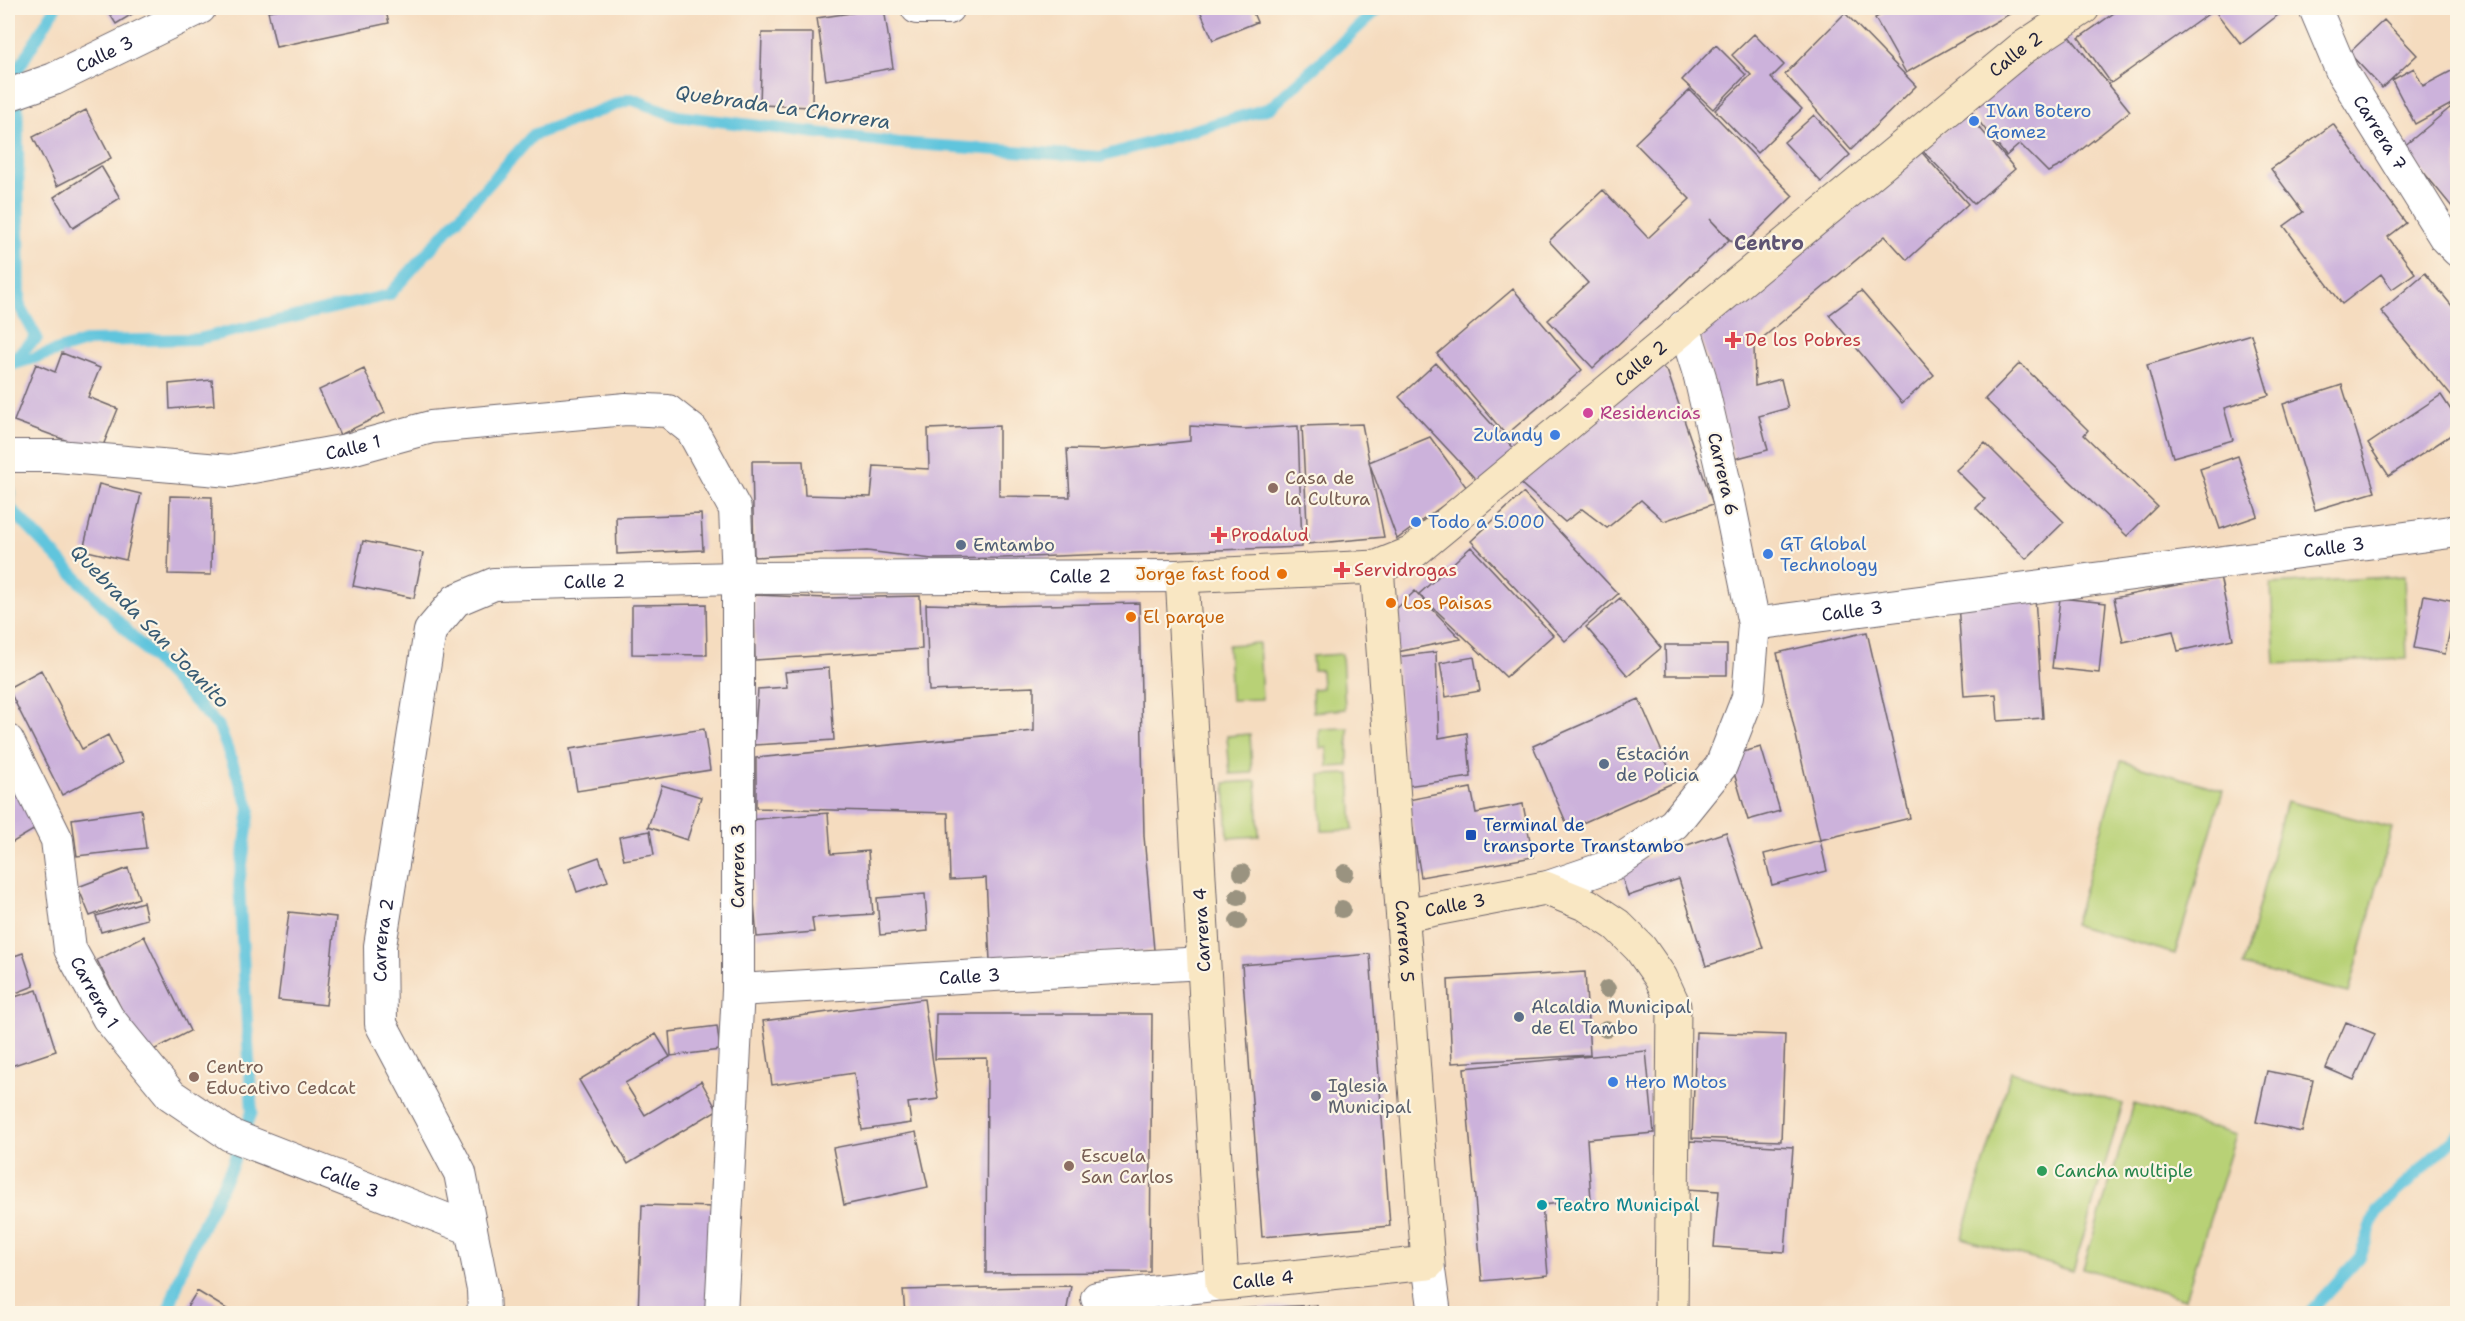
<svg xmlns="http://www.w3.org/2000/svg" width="2465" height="1321" viewBox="0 0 2465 1321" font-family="'Shantell Sans',sans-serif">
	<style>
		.green { fill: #b8d176; stroke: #6d7a58; stroke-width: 1.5 }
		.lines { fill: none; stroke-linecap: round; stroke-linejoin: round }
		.stream { stroke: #60c5dd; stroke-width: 12 }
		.building { fill: #ccb2db }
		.street-casing { stroke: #6c6369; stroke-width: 34 }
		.secondary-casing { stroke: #6c6369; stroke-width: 35 }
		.street { stroke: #fff; stroke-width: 32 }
		.secondary { stroke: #f9e7c3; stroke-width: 33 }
		.tree { fill: #9a9380 }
		.shop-dot { fill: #3f7fe0; stroke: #fcf5e5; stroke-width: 2 }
		.health-dot { fill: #e0444e; stroke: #fcf5e5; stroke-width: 2 }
		.hotel-dot { fill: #d1479c; stroke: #fcf5e5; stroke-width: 2 }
		.education-dot { fill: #8d6e63; stroke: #fcf5e5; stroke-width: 2 }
		.service-dot { fill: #5c6f8a; stroke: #fcf5e5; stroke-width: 2 }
		.food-dot { fill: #e8710a; stroke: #fcf5e5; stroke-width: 2 }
		.transit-dot { fill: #1a4fb4; stroke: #fcf5e5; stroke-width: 2 }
		.worship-dot { fill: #6b7280; stroke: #fcf5e5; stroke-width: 2 }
		.leisure-dot { fill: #2e9e5b; stroke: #fcf5e5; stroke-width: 2 }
		.culture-dot { fill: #0f9aa8; stroke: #fcf5e5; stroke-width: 2 }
		.labels { text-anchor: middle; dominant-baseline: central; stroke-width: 4.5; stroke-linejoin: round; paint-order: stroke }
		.street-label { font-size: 18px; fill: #22223b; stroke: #fcf5e5 }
		.shop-label { font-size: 18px; fill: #366cbe; stroke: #fcf5e5; text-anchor: start }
		.health-label { font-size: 18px; fill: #be3a42; stroke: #fcf5e5; text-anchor: start }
		.hotel-label { font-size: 18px; fill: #b23c85; stroke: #fcf5e5; text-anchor: start }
		.education-label { font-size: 18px; fill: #785e54; stroke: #fcf5e5; text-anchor: start }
		.service-label { font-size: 18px; fill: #4e5e75; stroke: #fcf5e5; text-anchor: start }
		.food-label { font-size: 18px; fill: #c56008; stroke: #fcf5e5; text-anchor: start }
		.transit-label { font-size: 18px; fill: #164399; stroke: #fcf5e5; text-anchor: start }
		.worship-label { font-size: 18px; fill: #5b616d; stroke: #fcf5e5; text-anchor: start }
		.leisure-label { font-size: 18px; fill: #27864d; stroke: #fcf5e5; text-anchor: start }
		.culture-label { font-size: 18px; fill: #0d838f; stroke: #fcf5e5; text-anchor: start }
		.water-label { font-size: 20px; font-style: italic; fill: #385b74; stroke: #fcf5e5 }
		.neighbourhood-label { font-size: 20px; font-weight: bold; fill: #5e5473; stroke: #fcf5e5 }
	</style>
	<rect width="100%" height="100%" fill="#fcf5e5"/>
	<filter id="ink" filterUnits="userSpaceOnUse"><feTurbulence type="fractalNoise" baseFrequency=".0167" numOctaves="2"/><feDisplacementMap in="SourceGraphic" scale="12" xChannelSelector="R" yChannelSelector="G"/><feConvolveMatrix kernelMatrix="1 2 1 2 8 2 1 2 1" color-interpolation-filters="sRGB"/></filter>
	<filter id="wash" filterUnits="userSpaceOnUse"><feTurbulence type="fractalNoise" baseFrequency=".008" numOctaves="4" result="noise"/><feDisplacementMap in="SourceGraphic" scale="24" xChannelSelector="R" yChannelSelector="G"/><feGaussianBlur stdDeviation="1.35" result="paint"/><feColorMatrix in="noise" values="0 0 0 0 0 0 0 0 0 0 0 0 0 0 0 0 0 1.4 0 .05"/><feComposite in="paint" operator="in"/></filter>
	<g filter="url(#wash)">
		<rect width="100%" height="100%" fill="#f5dcbf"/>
		<path class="green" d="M2404,576L2407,659L2275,664L2271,584Z
			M1259,643L1262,699L1231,700L1228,645Z
			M1342,654L1345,709L1313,712L1312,689L1322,688L1321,670H1313L1312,656Z
			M1348,728V766L1328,767L1327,748H1320L1319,729Z
			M1250,734L1252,773L1230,774L1227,736Z
			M2121,761L2223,790L2175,954L2074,925Z
			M1350,774L1353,830L1322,831L1320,775Z
			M1256,781L1259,836L1228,838L1225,783Z
			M2286,801L2392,828L2349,993L2243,966Z
			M2011,1071L2123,1104L2073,1271L1962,1238Z
			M2134,1104L2236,1135L2185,1299L2083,1268Z"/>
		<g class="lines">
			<path class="stream" d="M8,363L37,338L20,307L17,71L55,8
				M8,366L88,341L198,339L389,295L533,135L631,99L677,116L899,143L1100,157L1270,108L1379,8
				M8,463L10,508L219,727L250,809L239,884L252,1112L231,1168L187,1257L167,1314
				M2308,1314L2360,1257L2377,1211L2458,1135"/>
		</g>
		<g id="blocks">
			<path class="building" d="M106,8H142L116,24Z
				M286,8H385L389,23L276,47L268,11Z
				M884,8L893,68L826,80L817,18Z
				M1199,8H1251L1257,22L1213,40Z
				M1892,8H2020L1906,73L1875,18Z
				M2121,8H2212L2214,10L2111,83L2079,38Z
				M2217,8H2287L2241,44L2214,10Z
				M1845,13L1916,86L1851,150L1785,74Z
				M2384,20L2417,55L2382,88L2349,53Z
				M762,33H813L812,107L760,105Z
				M1754,34L1784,65L1771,78L1802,109L1757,153L1715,110L1751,75L1732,55Z
				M2068,34L2130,111L2062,165L2048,172L2020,144L2006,156L1970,110Z
				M1716,45L1746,75L1713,109L1682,80Z
				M2414,68L2423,86L2457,68V101L2415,124L2392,80Z
				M1690,90L1793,196L1739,249L1710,219L1729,240L1593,368L1548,320L1588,283L1549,241L1603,190L1648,238L1690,199L1635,143Z
				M2451,107L2457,116V213L2403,147Z
				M86,110L111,158L57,186L33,137Z
				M1967,113L2015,169L1974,204L1922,150Z
				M1814,115L1850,155L1821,182L1784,142Z
				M2333,124L2406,223L2388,237L2415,273L2392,289L2381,274L2342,304L2284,226L2303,212L2271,169Z
				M1917,147L1968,204L1907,260L1885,236L1754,345L1755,386L1781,379L1788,408L1759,416L1768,450L1734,459L1699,330Z
				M101,166L120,198L73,228L54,197Z
				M2425,273L2457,312V403L2381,311Z
				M1513,289L1582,370L1506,435L1437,354Z
				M1861,291L1934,375L1902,403L1829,315Z
				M2251,334L2269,395L2224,408L2233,440L2173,457L2147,365Z
				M62,353L100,368L88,397L118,409L100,453L14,421L36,364L55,372Z
				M1436,363L1519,454L1483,487L1399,397Z
				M2020,363L2088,430L2084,435L2157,506L2127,536L1985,399Z
				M1660,365L1668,373L1713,504L1664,521L1641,500L1607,528L1582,509L1565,522L1520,483Z
				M364,369L385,413L340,435L319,390Z
				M212,380L214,405L170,409L169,384Z
				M2342,385L2375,492L2315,510L2283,404Z
				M2441,395L2457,419V431L2389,476L2368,444Z
				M1362,424L1384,537L1308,544L1302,426Z
				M999,426V496L1070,497L1067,449L1104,450L1190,441V426L1244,429L1298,426L1302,547L1003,558L932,559L867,551L754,557L752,461H803L805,495L871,497L874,466L929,469L928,429Z
				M1430,437L1467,488L1397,539L1369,462Z
				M1985,443L2064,522L2026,559L1976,508L1985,499L1956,470Z
				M2238,456L2258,516L2220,529L2200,469Z
				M99,484L141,494L126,560L83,550Z
				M1523,493L1618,594L1565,641L1471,541Z
				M170,496L212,497L211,575L168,574Z
				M701,514L703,550L617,554L616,517Z
				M363,541L423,553L414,598L353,586Z
				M1471,547L1553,635L1506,677L1419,594Z
				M2220,576L2233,639L2178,651L2173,631L2123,642L2114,598Z
				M1415,591L1461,639L1397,652L1392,613Z
				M754,595L828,598L920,596L922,649L755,660Z
				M2424,595L2456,601L2445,654L2414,648Z
				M2035,597L2043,718L1998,721L1996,694L1964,696L1958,603Z
				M1620,598L1661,648L1628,676L1586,627Z
				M2060,598L2106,603L2099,673L2052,668Z
				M1139,603L1144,836L1154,950L990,961L986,878L950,880L948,813L756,808V758L1034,731V687L929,691L926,604L994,606Z
				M706,604L707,655L632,654V605Z
				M1867,632L1910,818L1820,840L1777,653Z
				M1665,645H1727V675H1666Z
				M1436,652L1439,738L1467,733L1471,777L1407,786L1396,657Z
				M1474,657L1480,691L1446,697L1440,663Z
				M829,668L834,740L754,745L758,689L787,687L785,672Z
				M41,670L82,749L108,735L122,763L62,795L8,688Z
				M1639,699L1675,782L1569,829L1533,746Z
				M704,729L710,770L577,791L570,749Z
				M1761,747L1780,811L1748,820L1729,756Z
				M8,762L42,825L8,845Z
				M662,785L701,797L687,840L648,827Z
				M1471,788L1476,813L1523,804L1533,857L1421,877L1408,800Z
				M141,809L146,848L77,856L72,819Z
				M828,813L831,854L868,851L873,914L812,918L814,932L757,937L747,820Z
				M650,831L654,855L624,860L619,837Z
				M1726,832L1763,948L1706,966L1679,879L1628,896L1619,868Z
				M1820,840L1827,871L1772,885L1764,854Z
				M599,857L608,881L577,892L569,868Z
				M128,868L139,898L90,916L78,887Z
				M925,894L928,931L880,935L877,898Z
				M143,902L147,919L101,932L96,916Z
				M289,912L336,917L326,1005L278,1000Z
				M144,936L190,1031L144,1055L97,960Z
				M23,953L34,986L8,996V958Z
				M1370,954L1390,1226L1262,1237L1242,965Z
				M1585,972L1590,1055L1452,1063L1448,980Z
				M37,990L56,1051L8,1067V999Z
				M924,999L938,1099L908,1103L911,1123L862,1130L854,1073L772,1085L763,1021Z
				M936,1014H1152L1150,1272L986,1273L987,1058L935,1059Z
				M2346,1022L2375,1034L2354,1080L2326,1068Z
				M717,1026L720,1050L671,1056L669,1032Z
				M1696,1032L1785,1035L1781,1141L1692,1138Z
				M656,1034L670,1057L625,1083L645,1115L701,1081L717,1110L628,1164L579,1080Z
				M1646,1051L1654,1133L1587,1139L1591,1200L1542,1205L1548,1275L1482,1281L1464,1068Z
				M2267,1071L2313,1080L2302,1132L2256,1122Z
				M916,1132L928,1187L844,1205L833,1148Z
				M1690,1141L1793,1147L1785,1252L1714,1247L1719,1191L1686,1189Z
				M642,1205L714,1207L709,1314H638Z
				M1071,1286L1066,1314H905L903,1290Z
				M197,1291L235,1314H183Z
				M1317,1305V1314H1232V1309Z"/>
		</g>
	</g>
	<g filter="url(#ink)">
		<use href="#blocks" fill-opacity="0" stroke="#6c6369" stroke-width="1.5"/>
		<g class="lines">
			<defs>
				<g id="street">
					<path d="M917,8H948"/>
					<path id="s1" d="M2315,8L2342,72L2446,239L2458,251"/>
					<path id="s2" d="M8,95L54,79L200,8"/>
					<path id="s3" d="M8,456H57L230,471L347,450L431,427L626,409L668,411L692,430L735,509L738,578V990L721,1314"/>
					<path id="s4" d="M1754,624L2458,531"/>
					<path id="s5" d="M8,741L57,840L70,949L108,1018L171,1095L230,1135L471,1229"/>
					<path d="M1545,888L1613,865L1674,824L1721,766L1748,697L1754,624L1728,497L1700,377L1684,326"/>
					<path id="s6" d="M738,990L1203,963"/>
					<path d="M1428,1263L1435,1314"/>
					<path d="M1097,1298L1222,1284"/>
					<path id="s7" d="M484,1314L483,1290L460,1173L381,1024L380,946L430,631L456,600L494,584L738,578L1182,576"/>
				</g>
				<g id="secondary">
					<path id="s8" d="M1377,567L1428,1263L1222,1284L1182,576L1377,567L1412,553L2021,49L2083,8"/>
					<path id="s9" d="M1404,915L1545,888L1587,905L1617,925L1640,948L1661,978L1674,1006L1671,1314"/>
				</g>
			</defs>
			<use href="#street" class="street-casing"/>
			<use href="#secondary" class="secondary-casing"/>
			<use href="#street" class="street"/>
			<use href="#secondary" class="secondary"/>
		</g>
		<g class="tree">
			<circle cx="1242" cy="873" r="9"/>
			<circle cx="1345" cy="873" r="9"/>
			<circle cx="1238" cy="897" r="9"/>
			<circle cx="1342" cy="909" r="9"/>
			<circle cx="1238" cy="921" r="9"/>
			<circle cx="1607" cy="989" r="9"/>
			<circle cx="1606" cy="1029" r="9"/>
		</g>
	</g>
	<g class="shop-dot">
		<circle cx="1974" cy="121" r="6"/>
		<circle cx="1555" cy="435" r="6"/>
		<circle cx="1416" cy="522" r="6"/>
		<circle cx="1768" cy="554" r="6"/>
		<circle cx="1613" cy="1082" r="6"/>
	</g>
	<g class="health-dot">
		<path d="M1730 331h6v6h6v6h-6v6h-6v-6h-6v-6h6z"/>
		<path d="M1216 526h6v6h6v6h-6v6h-6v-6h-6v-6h6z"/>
		<path d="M1339 561h6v6h6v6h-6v6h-6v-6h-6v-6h6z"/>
	</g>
	<circle class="hotel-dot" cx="1588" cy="413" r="6"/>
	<g class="education-dot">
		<circle cx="1273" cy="488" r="6"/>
		<circle cx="194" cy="1077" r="6"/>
		<circle cx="1069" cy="1166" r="6"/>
	</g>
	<g class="service-dot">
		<circle cx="961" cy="545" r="6"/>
		<circle cx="1604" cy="764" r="6"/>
		<circle cx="1519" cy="1017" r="6"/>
	</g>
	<g class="food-dot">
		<circle cx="1282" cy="574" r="6"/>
		<circle cx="1391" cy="603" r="6"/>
		<circle cx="1131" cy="617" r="6"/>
	</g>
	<rect class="transit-dot" x="1465" y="829" width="12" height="12" rx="3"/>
	<circle class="worship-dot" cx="1316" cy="1096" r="6"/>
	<circle class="leisure-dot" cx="2042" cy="1171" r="6"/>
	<circle class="culture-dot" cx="1542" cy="1205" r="6"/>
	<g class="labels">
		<g class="street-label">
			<text stroke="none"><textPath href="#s2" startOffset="105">Calle 3</textPath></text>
			<text stroke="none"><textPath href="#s8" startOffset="2630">Calle 2</textPath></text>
			<text stroke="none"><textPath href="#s1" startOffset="141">Carrera 7</textPath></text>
			<text stroke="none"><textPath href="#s8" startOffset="2144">Calle 2</textPath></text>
			<text stroke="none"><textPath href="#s3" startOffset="348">Calle 1</textPath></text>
			<text transform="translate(1723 474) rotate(77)">Carrera 6</text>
			<text stroke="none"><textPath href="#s4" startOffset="585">Calle 3</textPath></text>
			<text stroke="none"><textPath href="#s7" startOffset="1377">Calle 2</textPath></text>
			<text stroke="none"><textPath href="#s7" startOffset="891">Calle 2</textPath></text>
			<text stroke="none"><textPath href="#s4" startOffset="99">Calle 3</textPath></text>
			<text transform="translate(738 866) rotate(-90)">Carrera 3</text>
			<text stroke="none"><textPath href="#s9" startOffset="52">Calle 3</textPath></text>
			<text transform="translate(1202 930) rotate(-93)">Carrera 4</text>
			<text stroke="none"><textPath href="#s8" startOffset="375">Carrera 5</textPath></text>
			<text stroke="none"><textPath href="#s7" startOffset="396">Carrera 2</textPath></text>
			<text stroke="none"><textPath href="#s6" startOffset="232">Calle 3</textPath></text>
			<text stroke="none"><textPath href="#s5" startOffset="270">Carrera 1</textPath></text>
			<text stroke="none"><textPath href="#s5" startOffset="598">Calle 3</textPath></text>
			<text transform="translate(1263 1280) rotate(-6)">Calle 4</text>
		</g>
		<g class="shop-label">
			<text x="1986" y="111">IVan Botero<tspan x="1986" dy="21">Gomez</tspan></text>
			<text x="1543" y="435" text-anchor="end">Zulandy</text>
			<text x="1428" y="522">Todo a 5.000</text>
			<text x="1780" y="544">GT Global<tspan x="1780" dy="21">Technology</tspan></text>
			<text x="1625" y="1082">Hero Motos</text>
		</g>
		<g class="health-label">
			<text x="1745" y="340">De los Pobres</text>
			<text x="1231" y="535">Prodalud</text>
			<text x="1354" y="570">Servidrogas</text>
		</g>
		<g class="hotel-label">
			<text x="1600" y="413">Residencias</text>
		</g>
		<g class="education-label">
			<text x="1285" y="478">Casa de<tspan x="1285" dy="21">la Cultura</tspan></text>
			<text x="206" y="1067">Centro<tspan x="206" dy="21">Educativo Cedcat</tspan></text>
			<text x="1081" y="1156">Escuela<tspan x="1081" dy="21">San Carlos</tspan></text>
		</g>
		<g class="service-label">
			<text x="973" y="545">Emtambo</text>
			<text x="1616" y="754">Estación<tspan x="1616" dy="21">de Policia</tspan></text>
			<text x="1531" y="1007">Alcaldia Municipal<tspan x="1531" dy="21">de El Tambo</tspan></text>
		</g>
		<g class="food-label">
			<text x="1270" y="574" text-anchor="end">Jorge fast food</text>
			<text x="1403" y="603">Los Paisas</text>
			<text x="1143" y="617">El parque</text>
		</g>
		<g class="transit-label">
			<text x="1483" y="825">Terminal de<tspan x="1483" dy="21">transporte Transtambo</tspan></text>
		</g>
		<g class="worship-label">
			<text x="1328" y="1086">Iglesia<tspan x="1328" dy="21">Municipal</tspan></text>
		</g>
		<g class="leisure-label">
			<text x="2054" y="1171">Cancha multiple</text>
		</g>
		<g class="culture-label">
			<text x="1554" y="1205">Teatro Municipal</text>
		</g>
		<g class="water-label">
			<text transform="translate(783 107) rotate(8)">Quebrada La Chorrera</text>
			<text transform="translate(150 626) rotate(46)">Quebrada San Joanito</text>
		</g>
		<g class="neighbourhood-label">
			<text x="1769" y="243">Centro</text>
		</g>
	</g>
	<rect width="2465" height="1321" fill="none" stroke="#fcf5e5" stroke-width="30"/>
</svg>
